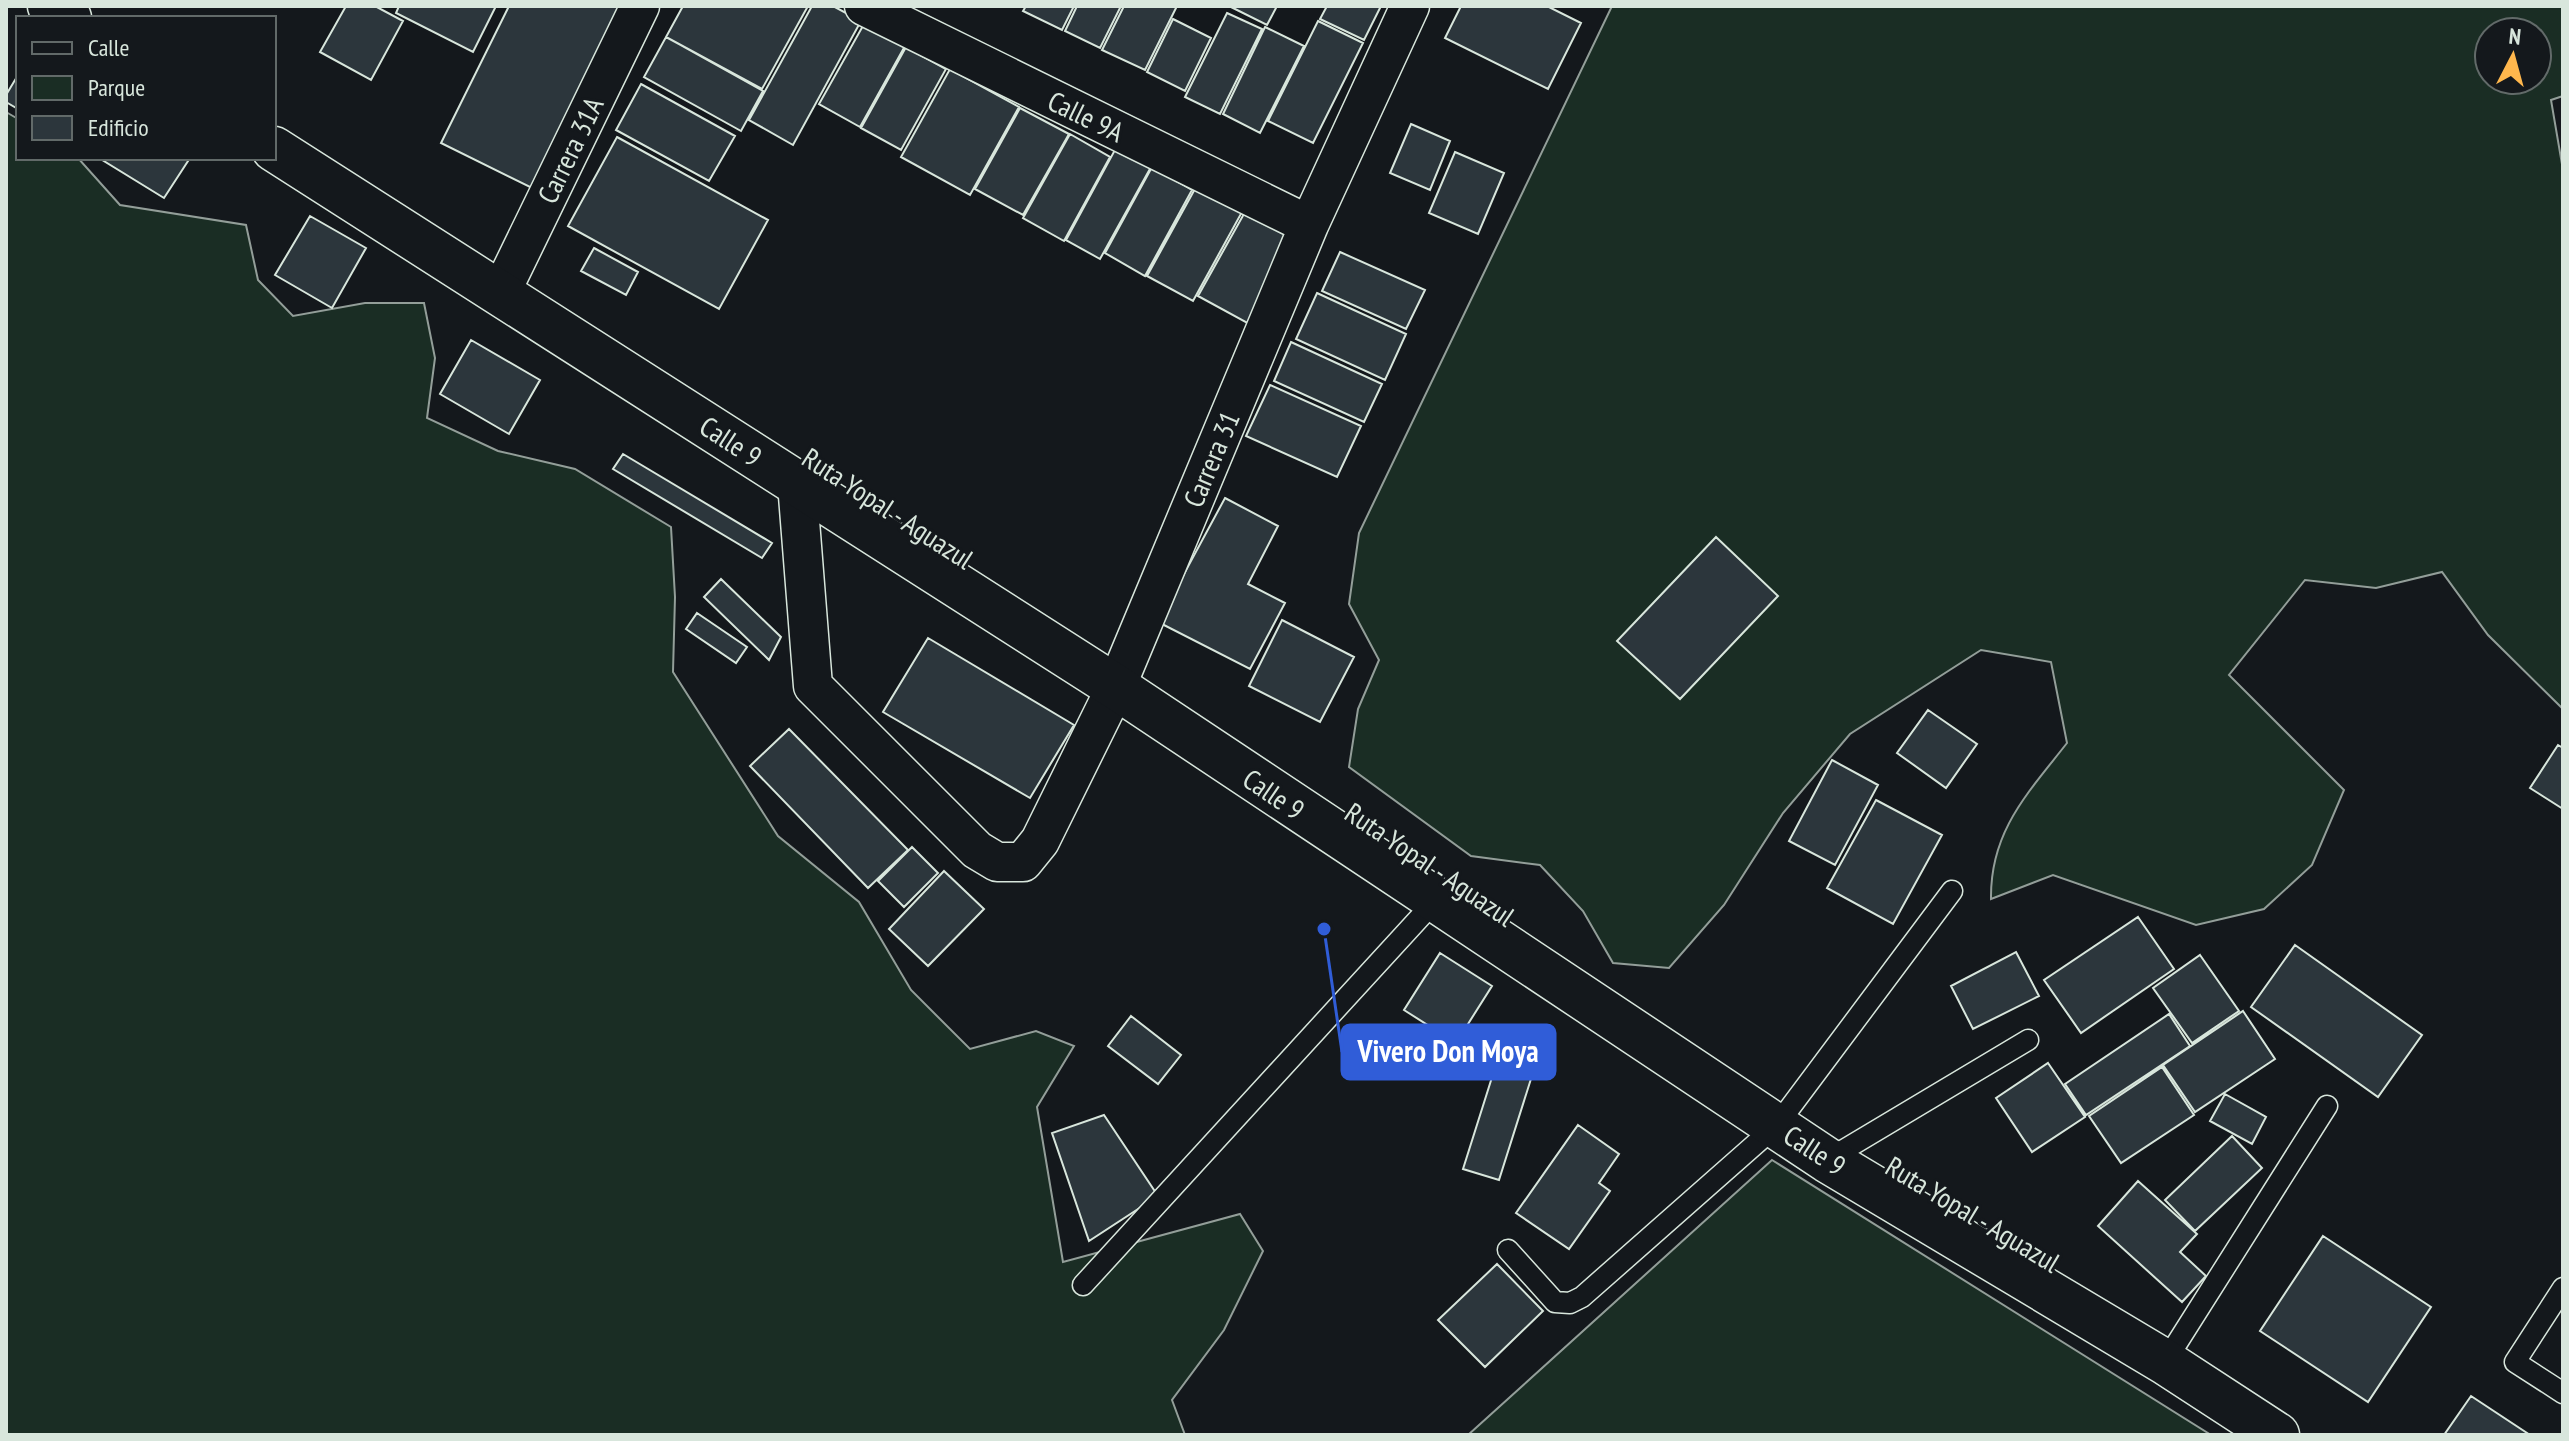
<svg xmlns="http://www.w3.org/2000/svg" width="2569" height="1441" viewBox="0 0 2569 1441" font-family="'PT Sans Narrow',sans-serif">
	<style>
		.green { fill: #1a2d24; stroke: #939e99; stroke-width: 2; fill-rule: evenodd }
		.building { fill: #2c363c; stroke: #d8e6dc; stroke-width: 2 }
		.lines { fill: none; stroke-linecap: round; stroke-linejoin: round }
		.service-casing { stroke: #d8e6dc; stroke-width: 23 }
		.minor-casing { stroke: #d8e6dc; stroke-width: 41 }
		.tertiary-casing { stroke: #d8e6dc; stroke-width: 47 }
		.service { stroke: #14181c; stroke-width: 20 }
		.minor { stroke: #14181c; stroke-width: 38 }
		.tertiary { stroke: #14181c; stroke-width: 44 }
		.labels { text-anchor: middle; dominant-baseline: central; stroke-width: 6; stroke-linejoin: round; paint-order: stroke }
		.street-label { font-size: 28px; fill: #d8e6dc; stroke: #14181c }
		.leader { fill: none; stroke: #305dd8; stroke-width: 3 }
		.callout-dot { fill: #305dd8; stroke: #14181c; stroke-width: 3 }
		.callout { fill: #305dd8; stroke: #305dd8; stroke-width: 3 }
		.callout-label { font-size: 30px; text-anchor: middle; font-weight: bold; fill: #fff }
	</style>
	<rect width="100%" height="100%" fill="#14181c"/>
	<path class="green" d="M1612,6H2563V96L2551,100L2563,170V709L2488,635L2442,572L2376,588L2305,580L2229,675L2344,790L2312,865L2264,909L2196,925L2053,875L1991,899C1990,831 2028,793 2067,743L2051,662L1981,650L1850,734L1783,813L1724,905L1669,968L1613,963L1583,911L1540,865L1471,856L1349,767L1358,709L1379,660L1349,604L1359,533ZM2489,32H2537V80H2489Z
		M6,112L18,119V158H78L120,205L246,225L258,280L293,316L365,303H424L435,358L427,418L498,451L575,469L671,527L675,597L673,672L778,836L859,902L911,990L970,1049L1036,1031L1074,1046L1037,1107L1063,1262L1240,1214L1263,1251L1224,1330L1172,1400L1185,1435H6Z
		M1772,1160L2211,1435H1468Z"/>
	<path class="building" d="M346,6H375L403,21L371,80L320,52Z
		M399,6H496L473,52L396,13Z
		M509,6H622L532,188L441,143Z
		M683,6H808L762,89L666,37Z
		M812,6H833L861,21L793,145L749,120Z
		M1026,6H1074L1062,30L1023,11Z
		M1077,6H1121L1100,48L1065,31Z
		M1124,6H1177L1145,70L1102,50Z
		M1229,6H1277L1267,25Z
		M1327,6H1381L1364,40L1320,19Z
		M1461,6H1547L1581,23L1548,89L1445,38Z
		M1227,13L1262,29L1220,114L1185,97Z
		M1173,19L1211,38L1185,91L1147,72Z
		M1318,21L1363,43L1313,143L1268,121Z
		M864,24L905,46L860,127L819,104Z
		M1265,27L1304,46L1260,133L1223,114Z
		M666,37L763,91L741,131L644,77Z
		M906,47L946,69L901,150L861,128Z
		M950,69L1019,107L970,195L901,157Z
		M18,75V109L6,102V95Z
		M641,84L735,136L709,181L616,130Z
		M1020,108L1069,134L1023,215L975,189Z
		M1411,124L1450,141L1430,190L1390,173Z
		M1070,134L1110,157L1064,241L1023,218Z
		M617,137L768,220L719,309L568,226Z
		M1116,148L1151,167L1100,259L1066,240Z
		M1455,152L1504,173L1478,234L1429,213Z
		M99,158H190L164,198Z
		M1152,167L1192,190L1145,276L1105,253Z
		M1196,187L1242,212L1193,301L1147,276Z
		M1245,212L1298,242L1251,325L1198,296Z
		M310,216L366,248L332,308L275,275Z
		M594,248L638,272L626,295L581,271Z
		M1340,252L1425,290L1406,329L1322,291Z
		M1317,293L1406,334L1385,380L1296,339Z
		M471,340L540,380L509,434L440,394Z
		M1291,342L1382,384L1364,422L1274,381Z
		M1270,385L1361,426L1337,477L1246,436Z
		M623,454L772,543L762,558L613,469Z
		M1225,498L1278,526L1248,584L1285,603L1250,669L1158,622Z
		M1716,537L1778,596L1680,699L1617,641Z
		M721,579L781,637L769,660L704,597Z
		M697,613L747,647L736,663L686,629Z
		M1282,620L1354,657L1320,722L1249,686Z
		M928,638L1074,725L1030,798L883,712Z
		M1928,710L1977,744L1946,788L1897,753Z
		M789,729L908,850L868,888L750,766Z
		M2558,745L2563,748V809L2530,788Z
		M1832,760L1878,785L1835,865L1789,841Z
		M1876,800L1942,835L1893,924L1827,888Z
		M912,847L938,873L904,907L878,881Z
		M944,871L984,909L928,966L889,929Z
		M2138,917L2174,969L2081,1033L2044,980Z
		M2295,945L2422,1035L2378,1097L2251,1007Z
		M2016,952L2039,996L1973,1029L1951,986Z
		M1440,953L1492,986L1456,1043L1404,1010Z
		M2200,955L2239,1011L2192,1043L2153,988Z
		M2243,1011L2275,1059L2195,1112L2163,1065Z
		M2169,1014L2190,1046L2086,1115L2065,1084Z
		M1131,1016L1181,1055L1158,1084L1108,1046Z
		M1500,1052L1536,1063L1499,1180L1463,1169Z
		M2048,1063L2085,1117L2032,1152L1996,1098Z
		M2162,1067L2194,1115L2121,1163L2089,1116Z
		M2225,1094L2266,1117L2252,1144L2210,1121Z
		M1104,1115L1158,1196L1089,1241L1052,1133Z
		M1578,1125L1619,1154L1599,1183L1610,1191L1569,1249L1516,1213Z
		M2232,1136L2262,1168L2195,1231L2165,1200Z
		M2138,1181L2197,1234L2180,1252L2206,1276L2182,1302L2098,1226Z
		M2323,1236L2431,1307L2368,1402L2260,1331Z
		M1497,1264L1543,1311L1485,1367L1438,1320Z
		M2471,1396L2530,1435H2444Z"/>
	<g class="lines">
		<defs>
			<path id="service" d="M1827,1160L2028,1040
				M1508,1250L1555,1302L1570,1303L1582,1297L1777,1125L1952,891
				M1083,1285L1435,901
				M2563,1288L2515,1362L2563,1393
				M2165,1362L2327,1106"/>
			<path id="minor" d="M864,6L1309,225
				M500,294L640,6
				M797,483L813,686L977,850L997,862H1023L1040,841L1116,687L1309,225L1410,6"/>
			<path id="tertiary" d="M50,6L69,18
				M274,149L1116,687L1827,1160L2165,1362L2277,1435"/>
		</defs>
		<use href="#service" class="service-casing"/>
		<use href="#minor" class="minor-casing"/>
		<use href="#tertiary" class="tertiary-casing"/>
		<use href="#service" class="service"/>
		<use href="#minor" class="minor"/>
		<use href="#tertiary" class="tertiary"/>
	</g>
	<g class="labels">
		<g class="street-label">
			<text transform="translate(1086 116) rotate(26)">Calle 9A</text>
			<text transform="translate(570 150) rotate(-64)">Carrera 31A</text>
			<text transform="translate(731 441) rotate(33)">Calle 9</text>
			<text transform="translate(1211 459) rotate(-67)">Carrera 31</text>
			<text transform="translate(888 508) rotate(33)">Ruta Yopal - Aguazul</text>
			<text transform="translate(1274 794) rotate(34)">Calle 9</text>
			<text transform="translate(1430 864) rotate(34)">Ruta Yopal - Aguazul</text>
			<text transform="translate(1815 1150) rotate(33)">Calle 9</text>
			<text transform="translate(1973 1214) rotate(31)">Ruta Yopal - Aguazul</text>
		</g>
	</g>
	<path class="leader" d="M1324 929L1342 1052"/>
	<circle class="callout-dot" cx="1324" cy="929" r="8"/>
	<rect class="callout" x="1342" y="1025" width="213" height="54" rx="8"/>
	<g class="callout-label">
		<text x="1448" y="1062">Vivero Don Moya</text>
	</g>
	<rect width="2569" height="1441" fill="none" stroke="#d8e6dc" stroke-width="16"/>
	<rect x="16" y="16" width="260" height="144" fill="#14181c" stroke="#626a69" stroke-width="2"/>
	<rect x="32" y="42" width="40" height="12" fill="#14181c" stroke="#626a69" stroke-width="2"/>
	<text x="88" y="56" font-size="24" fill="#d8e6dc">Calle</text>
	<rect x="32" y="76" width="40" height="24" fill="#1a2d24" stroke="#626a69" stroke-width="2"/>
	<text x="88" y="96" font-size="24" fill="#d8e6dc">Parque</text>
	<rect x="32" y="116" width="40" height="24" fill="#2c363c" stroke="#626a69" stroke-width="2"/>
	<text x="88" y="136" font-size="24" fill="#d8e6dc">Edificio</text>
	<g transform="translate(2513 56) rotate(6)"><circle r="38" fill="#14181c" stroke="#626a69" stroke-width="2"/>
	<path d="M0-6L14 30L0 20L-14 30Z" fill="#ffb74d"/>
	<text y="-12" font-size="22" font-weight="bold" text-anchor="middle" fill="#d8e6dc">N</text>
	</g>
</svg>
